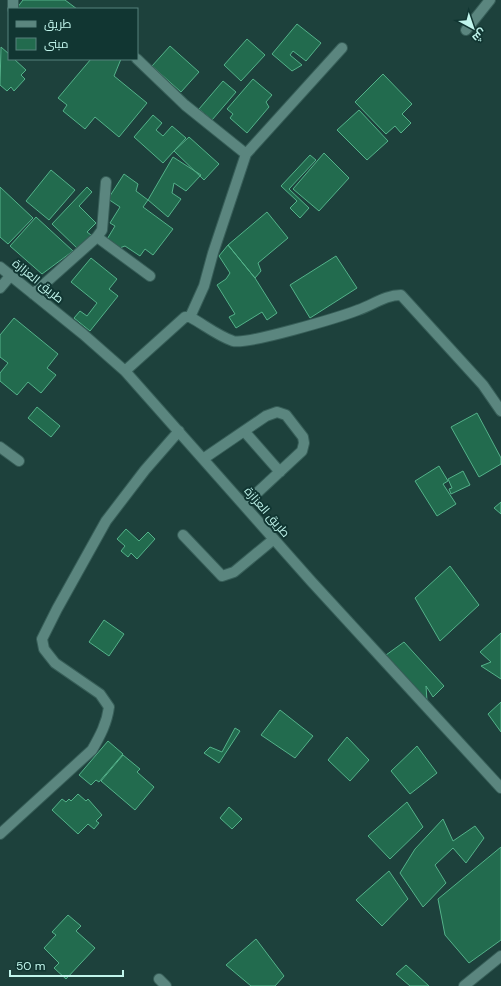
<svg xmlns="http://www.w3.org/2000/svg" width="501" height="986" viewBox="0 0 501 986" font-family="'DM Sans',Cairo,sans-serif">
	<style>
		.building { fill: #226b4e; stroke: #54b28a }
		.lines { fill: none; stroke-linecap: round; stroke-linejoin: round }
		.minor-casing { stroke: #375e58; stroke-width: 12 }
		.minor { stroke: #5b867f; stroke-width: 10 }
		.labels { text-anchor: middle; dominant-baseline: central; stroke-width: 4; stroke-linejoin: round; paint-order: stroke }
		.street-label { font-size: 12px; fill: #c1f5ec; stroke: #113632 }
	</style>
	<rect width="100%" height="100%" fill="#1d413c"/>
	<path class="building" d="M23,0H65L77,9H19L17,8Z
		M297,24L321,43L306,61L293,51L290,55L302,65L292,71L272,54Z
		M247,39L265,55L241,81L224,65Z
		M170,46L199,72L181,92L152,66Z
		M1,47L9,54V59H14L26,70L21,75L25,79L14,91L11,87L7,91L0,85Z
		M91,59H121L114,76L147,103L119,137L95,117L85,129L63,111L67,105L58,98Z
		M383,74L412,104L402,114L411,123L401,133L395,126L386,134L355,102Z
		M253,79L272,95L266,102L269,107L247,133L230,118L233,114L227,109Z
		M223,81L236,92L212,120L199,109Z
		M359,110L388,141L367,160L337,130Z
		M153,115L162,123L156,130L163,136L172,126L186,138L163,163L134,137Z
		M189,137L219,164L204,180L174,151Z
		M324,153L349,178L319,211L293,189Z
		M310,155L316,160L289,189L309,208L300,218L290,208L297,201L281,186Z
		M173,157L201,175L186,191L174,183L172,193L181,199L168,217L148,200Z
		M51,170L75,190L49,220L26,201Z
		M124,174L138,184L136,191L148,200L143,207L173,229L153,255L145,249L140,256L125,246L117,249L106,241L115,226L110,223L120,207L108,199Z
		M0,187L33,218L8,244L0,237Z
		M87,187L92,192L79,206L96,223L87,232L91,235L78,249L52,224Z
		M267,212L288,238L258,263L261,271L255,278L228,245Z
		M36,217L73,251L42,274L10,246Z
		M228,245L255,278L277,313L267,320L262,312L236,328L229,317L235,314L217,285L226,279L230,273L219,256Z
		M336,256L357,288L310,318L290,285Z
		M91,258L117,279L109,289L118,296L90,331L74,318L80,311L87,316L97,303L71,282Z
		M14,318L58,354L47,368L56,375L41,393L28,382L17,395L0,381V373L8,363L0,357V335Z
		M37,407L60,426L51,437L28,418Z
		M477,413L501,458V464L479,477L451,427Z
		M439,466L448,481L443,484L456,504L437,516L415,481Z
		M463,471L470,485L451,494L449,489L452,488L448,479Z
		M501,502V514L494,508Z
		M126,529L139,541L148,532L155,539L137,559L131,553L128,557L121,551L125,546L117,539Z
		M450,566L479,605L440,641L415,598Z
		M104,620L124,634L109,656L89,642Z
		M501,633V679L481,666L491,662L480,652Z
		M404,642L444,686L433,697L426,686L427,701L386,655Z
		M501,702V732L488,714Z
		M280,710L313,736L295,758L261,735Z
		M235,728L240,731L219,763L204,753L210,747L222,752Z
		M347,737L369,760L350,781L328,760Z
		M108,741L123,754L99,782L96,780L91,785L79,775Z
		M417,746L437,773L410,794L391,771Z
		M123,755L140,769L137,772L154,787L135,810L101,781Z
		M78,794L86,801L88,799L102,815L96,821L99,823L94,829L88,824L78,834L52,810L62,799L66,802L69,799L71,801Z
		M407,802L423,827L390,859L368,836Z
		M229,807L242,819L232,829L220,818Z
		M443,819L453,841L475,826L484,838L466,863L453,848L435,865L446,883L423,907L400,873L415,849Z
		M501,847V940L469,963L445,935L438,899Z
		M389,871L408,899L382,926L356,900Z
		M68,915L81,926L76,931L95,948L66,979L54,968L59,963L44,948L56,935L52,932Z
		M256,939L284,976L275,986H251L226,965Z
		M406,965L429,986H410L396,974Z"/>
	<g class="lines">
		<defs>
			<path id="minor" d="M13,0V9
				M466,30L490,0
				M137,59L185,105L246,154L213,253L204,286L190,317
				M246,154L342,48
				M97,237L150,276
				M0,267L83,334L125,371L311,581L501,788
				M0,288L11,275
				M33,294L97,237L102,230L106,182
				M125,371L185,317H190C203,324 218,336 233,341C247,345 340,317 358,310C373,305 385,295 401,295L483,385L501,411
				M244,431L280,472
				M0,447L19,461
				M203,459L266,416L277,412L286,415L303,437L304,443L302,451L244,505
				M183,535L222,576L234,572L274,539
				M0,834L92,750C100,736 107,723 109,707L100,694L55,663L44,649L42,639L57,609L106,521L145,470L179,431
				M159,979L166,986
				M464,986L501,956"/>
		</defs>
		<use href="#minor" class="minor-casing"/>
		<use href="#minor" class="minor"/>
	</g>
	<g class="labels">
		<g class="street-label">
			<text transform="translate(38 281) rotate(39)">طريق العزازة</text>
			<text transform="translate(267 512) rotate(49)">طريق العزازة</text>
		</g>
	</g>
	<rect x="8" y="8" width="130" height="52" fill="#113632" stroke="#57827c"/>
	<rect x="16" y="21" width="20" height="6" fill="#5b867f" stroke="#57827c"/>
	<text x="44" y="28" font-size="12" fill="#c1f5ec">طريق</text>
	<rect x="16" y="38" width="20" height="12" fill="#226b4e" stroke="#57827c"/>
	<text x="44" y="48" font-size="12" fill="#c1f5ec">مبنى</text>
	<g transform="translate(473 28) rotate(140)" stroke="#113632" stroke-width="3" paint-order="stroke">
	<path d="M0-3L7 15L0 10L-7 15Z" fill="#c1f5ec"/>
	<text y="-6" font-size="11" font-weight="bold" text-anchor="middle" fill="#c1f5ec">ش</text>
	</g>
	<path d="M10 970v6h113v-6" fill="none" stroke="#c1f5ec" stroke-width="2"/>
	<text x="16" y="970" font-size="12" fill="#c1f5ec" stroke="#113632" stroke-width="3" paint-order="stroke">50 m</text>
</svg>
